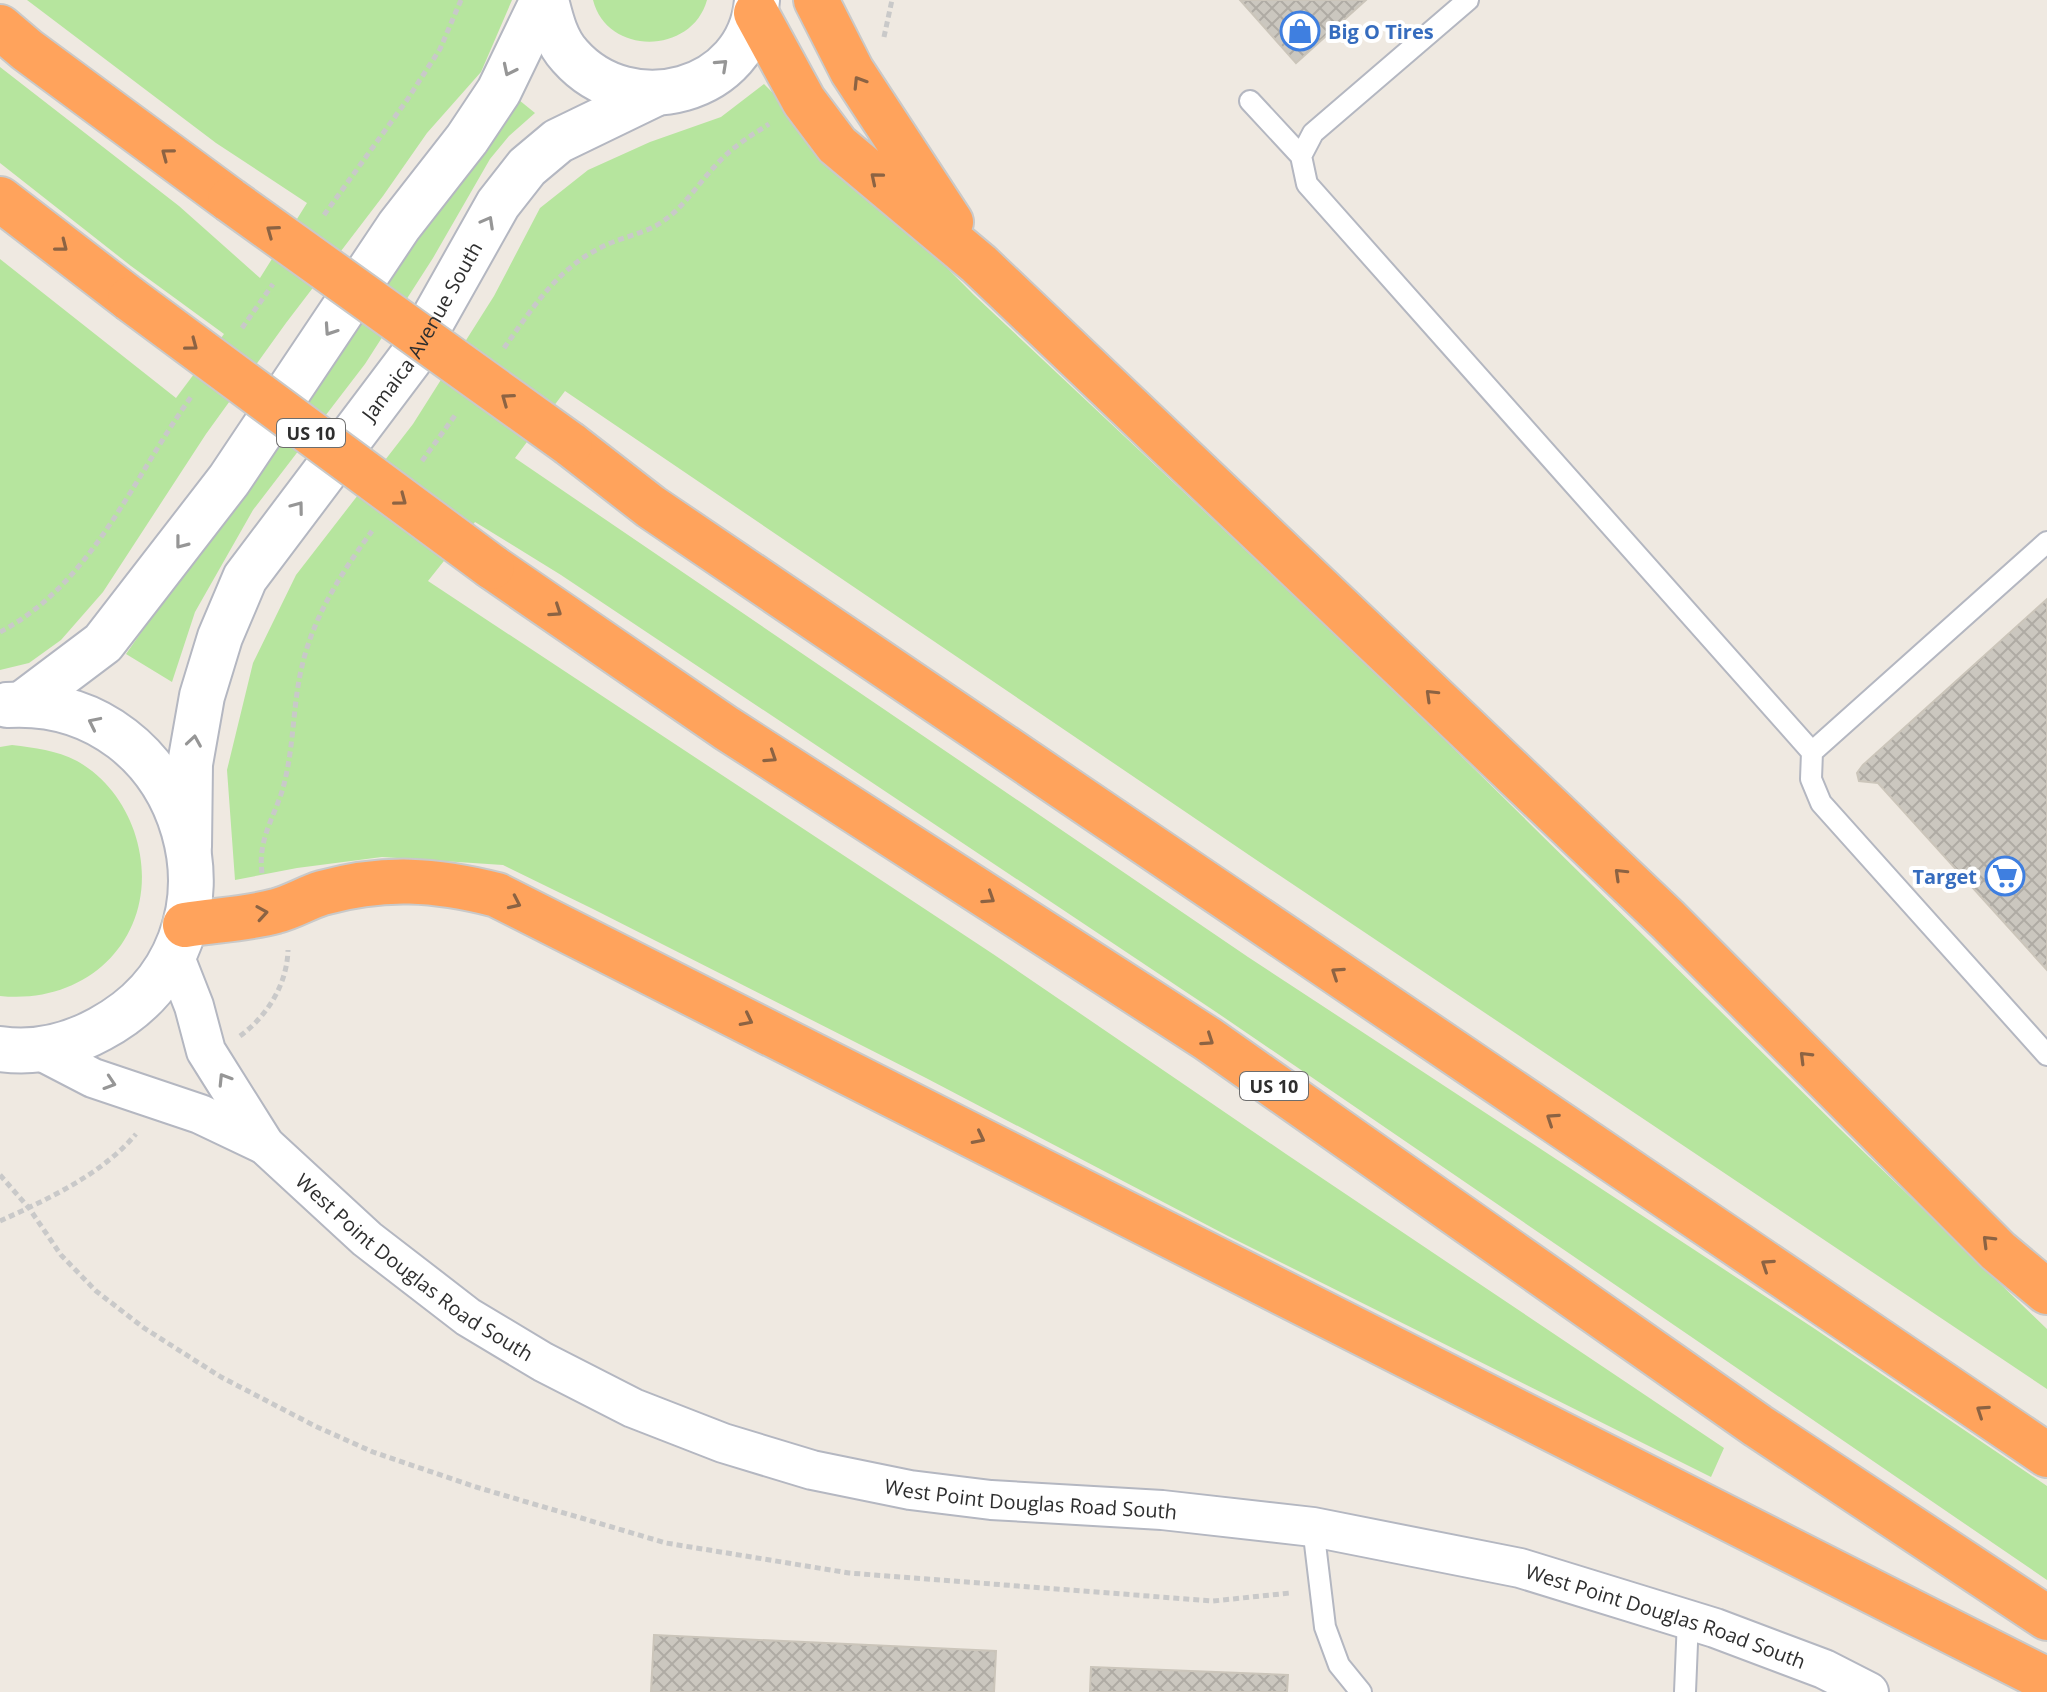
<svg xmlns="http://www.w3.org/2000/svg" width="2047" height="1692" viewBox="0 0 2047 1692" font-family="'Open Sans',sans-serif">
	<style>
		.grass { fill: #b6e59e }
		.building { fill: url(#building-cross-hatch); stroke: #cbc5ba; stroke-width: 2 }
		.lines { fill: none; stroke-linecap: round; stroke-linejoin: round }
		.lane-casing { stroke: #b4b7c1; stroke-width: 24 }
		.street-casing { stroke: #b4b7c1; stroke-width: 42 }
		.secondary-casing { stroke: #b4b7c1; stroke-width: 48 }
		.highway-casing { stroke: #c9c9c9; stroke-width: 48 }
		.path { stroke: #c9c9c9; stroke-width: 5; stroke-dasharray: 6 4; stroke-linecap: butt }
		.lane { stroke: #fff; stroke-width: 20 }
		.street { stroke: #fff; stroke-width: 38 }
		.secondary { stroke: #fff; stroke-width: 44 }
		.highway { stroke: #ffa35c; stroke-width: 44 }
		.highway-bridge-casing { stroke: #c9c9c9; stroke-width: 48; stroke-linecap: butt }
		.highway-bridge { stroke: #ffa35c; stroke-width: 44 }
		.oneway { stroke: #969696 }
		.oneway2 { stroke: #8c6343 }
		.labels { text-anchor: middle; dominant-baseline: central; stroke-width: 8; stroke-linejoin: round; paint-order: stroke }
		.shield { fill: #fff; stroke: #6d6d6d; stroke-width: 2 }
		.shield-label { font-size: 18px; font-weight: bold; fill: #2e2e2e }
		.shop-label { font-size: 20px; font-weight: bold; fill: #366cbe; stroke: #fff; text-anchor: start }
		.street-label { font-size: 20px; fill: #2e2e2e; stroke: #fff }
	</style>
	<defs>
		<pattern id="building-cross-hatch" width="8" height="8" patternUnits="userSpaceOnUse" patternTransform="scale(2)"><rect width="8" height="8" fill="#cbc7bf"/><path d="M0 0l8 8M0 8l8-8" fill="none" stroke="#afaba4"/></pattern>
	</defs>
	<rect width="100%" height="100%" fill="#efe9e1"/>
	<path class="grass" d="M27,0H512L481,72L427,133L383,196L286,323L206,434L103,592L61,640L29,663L0,670V259L176,398L224,334L131,266L0,163V67L179,206L260,278L307,203L216,143Z
		M593,0H707C692,55 607,56 593,0Z
		M764,84L974,295L1387,683L1840,1129L2047,1329V1389L1249,855L565,391L515,458L1248,957L1815,1329L2047,1486V1580L1219,1014L561,575L475,522L428,581L993,954L1286,1154L1724,1448L1711,1477L1228,1236L926,1078L593,909L503,865L382,857L297,868L235,880L227,770L253,663L296,575L413,424L494,296L540,208L588,170L650,142L721,117Z
		M519,100L535,113L509,136L490,159L433,258L365,364L253,510L195,612L172,682L126,654L439,206L476,165Z
		M12,745C35,748 56,750 77,761C104,776 124,802 134,831C166,925 97,1006 0,996V747Z"/>
	<path class="building" d="M1240,0H1366L1296,63Z
		M2047,599V970L1878,783L1859,781L1857,773L1863,765Z
		M654,1635L996,1651L994,1692H651Z
		M1091,1667L1288,1675L1287,1692H1090Z"/>
	<g class="lines">
		<defs>
			<path id="lane" d="M1468,0L1313,133L1301,156L1307,184L1812,752L2047,542
				M1250,101L1301,156
				M1812,752L1811,779L1821,803L2047,1055
				M1313,1527L1325,1627L1339,1665L1361,1692
				M1685,1692L1688,1619"/>
			<g id="street">
				<path id="s1" d="M174,955L194,1006L206,1051L265,1145L367,1239L468,1317L543,1362L633,1408L723,1443L812,1470L910,1490L991,1500L1162,1510L1313,1527L1520,1568L1715,1628L1824,1669L1869,1692"/>
				<path d="M39,1050L93,1078L200,1114L265,1145"/>
			</g>
			<g id="secondary">
				<path d="M546,0C551,20 556,41 570,56C630,124 750,93 757,0"/>
				<path d="M22,704L103,643L229,480L399,226L467,139L499,91L543,0"/>
				<path id="s2" d="M189,847L190,764L202,696L220,637L245,578L413,355L498,204L527,167L558,141L653,95"/>
				<path d="M0,1049C35,1054 69,1046 100,1029C263,942 191,694 7,705"/>
			</g>
			<path id="highway" d="M816,0L852,71L951,222
				M756,13L804,101L837,145L979,264L1668,920L1998,1251L2047,1292
				M0,27L27,50L230,200
				M0,199L130,299
				M570,444L651,507L2047,1455
				M492,567L726,728L1208,1039L1758,1426L2047,1618
				M185,925C215,920 247,919 276,911C292,907 306,898 322,893C384,876 435,879 497,895L2047,1680"/>
		</defs>
		<use href="#lane" class="lane-casing"/>
		<use href="#street" class="street-casing"/>
		<use href="#secondary" class="secondary-casing"/>
		<use href="#highway" class="highway-casing"/>
		<path class="path" d="M884,37L892,0
			M324,215L407,100L440,49L461,0
			M242,328L273,284
			M504,348C531,310 557,269 600,248C620,237 642,235 662,222C684,207 698,184 716,165C731,148 750,136 769,124
			M422,461L456,414
			M0,632C93,583 132,479 191,397
			M262,873C257,836 278,813 285,780C294,743 293,703 302,666C314,615 342,572 372,531
			M240,1036C267,1016 287,985 288,950
			M0,1175L29,1208L61,1255L96,1291L144,1328L221,1377L315,1426L373,1452L476,1487L666,1543L849,1573L1213,1601L1290,1593
			M0,1221C48,1199 101,1175 136,1134"/>
		<use href="#lane" class="lane"/>
		<use href="#street" class="street"/>
		<use href="#secondary" class="secondary"/>
		<use href="#highway" class="highway"/>
		<defs>
			<path id="highway-bridge" d="M230,200L570,444
				M130,299L492,567"/>
		</defs>
		<use href="#highway-bridge" class="highway-bridge-casing"/>
		<use href="#highway-bridge" class="highway-bridge"/>
	</g>
	<defs><path id="oneway-chevron" d="M-2-3.5L2.5 0L-2 3.5" fill="none" stroke-width="1.6" stroke-linecap="round" stroke-linejoin="round" transform="scale(2)"/></defs>
	<g class="oneway">
		<use href="#oneway-chevron" transform="translate(722 65) rotate(-43)"/>
		<use href="#oneway-chevron" transform="translate(509 70) rotate(116)"/>
		<use href="#oneway-chevron" transform="translate(488 222) rotate(-61)"/>
		<use href="#oneway-chevron" transform="translate(330 330) rotate(124)"/>
		<use href="#oneway-chevron" transform="translate(298 507) rotate(-53)"/>
		<use href="#oneway-chevron" transform="translate(181 543) rotate(128)"/>
		<use href="#oneway-chevron" transform="translate(94 723) rotate(-154)"/>
		<use href="#oneway-chevron" transform="translate(194 741) rotate(-81)"/>
		<use href="#oneway-chevron" transform="translate(224 1079) rotate(-122)"/>
		<use href="#oneway-chevron" transform="translate(110 1083) rotate(18)"/>
	</g>
	<g class="oneway2">
		<use href="#oneway-chevron" transform="translate(859 82) rotate(-122)"/>
		<use href="#oneway-chevron" transform="translate(167 154) rotate(-143)"/>
		<use href="#oneway-chevron" transform="translate(876 178) rotate(-140)"/>
		<use href="#oneway-chevron" transform="translate(272 231) rotate(-144)"/>
		<use href="#oneway-chevron" transform="translate(62 246) rotate(38)"/>
		<use href="#oneway-chevron" transform="translate(192 345) rotate(37)"/>
		<use href="#oneway-chevron" transform="translate(507 399) rotate(-144)"/>
		<use href="#oneway-chevron" transform="translate(401 500) rotate(37)"/>
		<use href="#oneway-chevron" transform="translate(556 611) rotate(34)"/>
		<use href="#oneway-chevron" transform="translate(1431 695) rotate(-136)"/>
		<use href="#oneway-chevron" transform="translate(771 757) rotate(33)"/>
		<use href="#oneway-chevron" transform="translate(1620 874) rotate(-136)"/>
		<use href="#oneway-chevron" transform="translate(989 898) rotate(33)"/>
		<use href="#oneway-chevron" transform="translate(515 903) rotate(25)"/>
		<use href="#oneway-chevron" transform="translate(262 913) rotate(-9)"/>
		<use href="#oneway-chevron" transform="translate(1337 973) rotate(-146)"/>
		<use href="#oneway-chevron" transform="translate(747 1020) rotate(27)"/>
		<use href="#oneway-chevron" transform="translate(1208 1040) rotate(34)"/>
		<use href="#oneway-chevron" transform="translate(1805 1057) rotate(-135)"/>
		<use href="#oneway-chevron" transform="translate(1552 1119) rotate(-146)"/>
		<use href="#oneway-chevron" transform="translate(979 1138) rotate(27)"/>
		<use href="#oneway-chevron" transform="translate(1988 1241) rotate(-135)"/>
		<use href="#oneway-chevron" transform="translate(1767 1265) rotate(-146)"/>
		<use href="#oneway-chevron" transform="translate(1982 1411) rotate(-146)"/>
	</g>
	<defs>
		<symbol id="shop-ring" viewBox="-11 -11 22 22"><circle r="9.5" fill="#fff" stroke="#3f7fe0" stroke-width="1.5"/><path d="M-5-2.5h2.3a2.7 3.5 0 0 1 5.4 0H5L5.5 6h-11ZM-1.5-2.5h3a1.5 2.3 0 0 0-3 0Z" fill="#3f7fe0"/></symbol>
		<symbol id="supermarket-ring" viewBox="-11 -11 22 22"><circle r="9.5" fill="#fff" stroke="#3f7fe0" stroke-width="1.5"/><path d="M-6-5.5h2.5l.6 2H6L4.5 2H-2.5L-4.4-4H-6ZM-1.5 3.2a1.3 1.3 0 1 0 .1 0ZM3 3.2a1.3 1.3 0 1 0 .1 0Z" fill="#3f7fe0"/></symbol>
	</defs>
	<g fill-rule="evenodd">
		<use href="#shop-ring" x="1278" y="9" width="44" height="44"/>
		<use href="#supermarket-ring" x="1983" y="854" width="44" height="44"/>
	</g>
	<g class="labels">
		<g class="shield">
			<rect x="277" y="419" width="68" height="28" rx="6"/>
			<rect x="1240" y="1072" width="68" height="28" rx="6"/>
		</g>
		<g class="shield-label">
			<text x="311" y="433">US 10</text>
			<text x="1274" y="1086">US 10</text>
		</g>
		<g class="shop-label">
			<text x="1328" y="31">Big O Tires</text>
			<text x="1977" y="876" text-anchor="end">Target</text>
		</g>
		<g class="street-label">
			<text stroke="none"><textPath href="#s2" startOffset="582">Jamaica Avenue South</textPath></text>
			<text stroke="none"><textPath href="#s1" startOffset="406">West Point Douglas Road South</textPath></text>
			<text stroke="none"><textPath href="#s1" startOffset="1078">West Point Douglas Road South</textPath></text>
			<text stroke="none"><textPath href="#s1" startOffset="1726">West Point Douglas Road South</textPath></text>
		</g>
	</g>
</svg>
